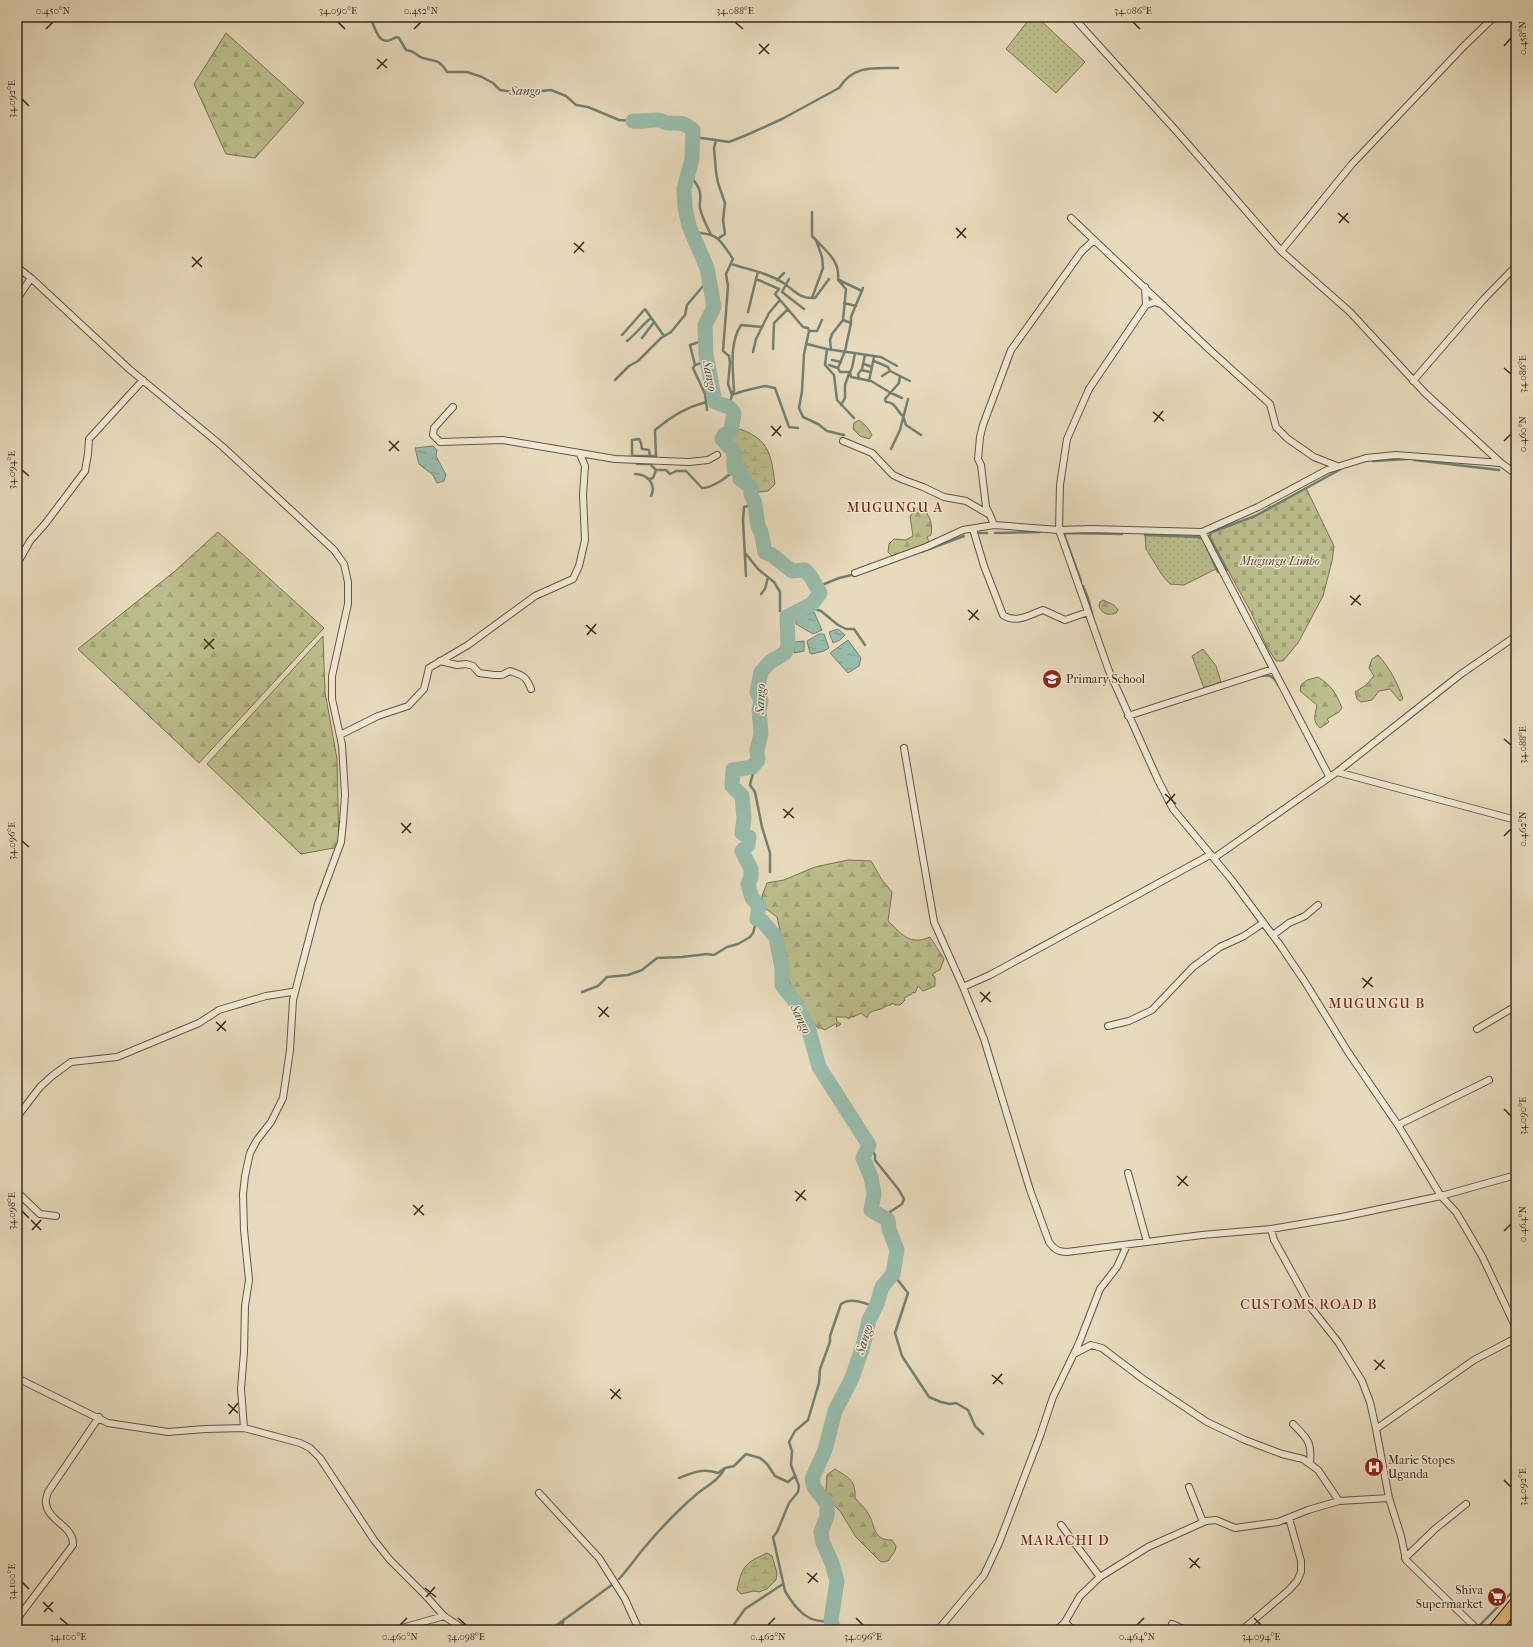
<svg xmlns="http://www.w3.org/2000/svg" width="1533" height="1647" viewBox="0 0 1533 1647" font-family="'IM FELL French Canon',serif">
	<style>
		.grass { fill: url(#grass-dots); stroke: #7a7454 }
		.forest { fill: url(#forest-firs); stroke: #7a7454 }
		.wetland { fill: url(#wetland-marsh); stroke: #7a7454 }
		.cemetery { fill: url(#cemetery-stones); stroke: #7a7454 }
		.water { fill: url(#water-ripples); stroke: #728172 }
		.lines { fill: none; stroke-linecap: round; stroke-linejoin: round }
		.stream { stroke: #728172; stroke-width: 2.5 }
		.river { stroke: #98bcab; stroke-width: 15 }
		.street-casing { stroke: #645644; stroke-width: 8 }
		.highway-casing { stroke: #38291c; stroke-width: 14 }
		.street { stroke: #f0e8d4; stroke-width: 6 }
		.highway { stroke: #e4be7e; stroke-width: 12 }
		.ticks { fill: none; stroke: #38291c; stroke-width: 1.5 }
		.labels { text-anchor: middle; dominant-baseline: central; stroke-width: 3; stroke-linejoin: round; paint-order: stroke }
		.park-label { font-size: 12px; font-style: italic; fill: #594e38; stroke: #f0e8d4 }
		.poi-label { font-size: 12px; fill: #38291c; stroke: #f0e8d4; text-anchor: start }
		.water-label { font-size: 13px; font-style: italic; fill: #504e40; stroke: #f0e8d4 }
		.quarter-label { font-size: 14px; letter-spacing: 1px; fill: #7a1f14; stroke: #f0e8d4 }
		.neatline { fill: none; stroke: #38291c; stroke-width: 1.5 }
		.ticks-label { font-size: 10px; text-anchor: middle; fill: #38291c }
	</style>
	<defs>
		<pattern id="grass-dots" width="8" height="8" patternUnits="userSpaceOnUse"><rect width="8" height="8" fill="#bcbe8d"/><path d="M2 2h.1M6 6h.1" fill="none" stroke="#a2a379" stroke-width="1.8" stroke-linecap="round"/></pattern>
		<pattern id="forest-firs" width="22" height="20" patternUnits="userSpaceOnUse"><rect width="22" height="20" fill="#bcbe8d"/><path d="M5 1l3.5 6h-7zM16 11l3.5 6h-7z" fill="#a2a379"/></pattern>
		<pattern id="wetland-marsh" width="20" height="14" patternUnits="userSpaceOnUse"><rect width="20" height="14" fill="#bcbe8d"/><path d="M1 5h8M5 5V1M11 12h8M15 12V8" fill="none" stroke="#a2a379"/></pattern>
		<pattern id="cemetery-stones" width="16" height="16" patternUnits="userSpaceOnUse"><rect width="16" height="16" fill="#bcbe8d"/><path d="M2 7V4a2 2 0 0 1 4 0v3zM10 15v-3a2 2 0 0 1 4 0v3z" fill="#a2a379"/></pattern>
		<pattern id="water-ripples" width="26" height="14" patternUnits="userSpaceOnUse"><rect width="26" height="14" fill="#98bcab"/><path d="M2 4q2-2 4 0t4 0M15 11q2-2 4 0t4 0" fill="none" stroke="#7d998a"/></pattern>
	</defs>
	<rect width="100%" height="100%" fill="#e8dbbd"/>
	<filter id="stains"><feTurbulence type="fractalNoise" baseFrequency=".005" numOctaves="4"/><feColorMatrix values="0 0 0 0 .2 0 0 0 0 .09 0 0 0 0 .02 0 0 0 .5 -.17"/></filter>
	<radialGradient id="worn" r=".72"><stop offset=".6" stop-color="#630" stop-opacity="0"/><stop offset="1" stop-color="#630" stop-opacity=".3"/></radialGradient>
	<path class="grass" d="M1031,17H1037L1085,62L1056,93L1006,49Z
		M1145,535L1198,537L1203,539L1216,569L1184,585L1170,584L1162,575L1146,549Z
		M1203,649L1216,666L1221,682L1204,688L1192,656Z"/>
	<path class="forest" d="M226,33L304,103L255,158L226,154L194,84Z
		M921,508C930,514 933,524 931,535L927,537L929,542L902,554L892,556L888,552L889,544L894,539L906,540L913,536L910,516L916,510Z
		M218,532L324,628L199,763L78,649L175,571Z
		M1103,600L1114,605L1118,610L1116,613C1108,616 1102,614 1099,606L1100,602Z
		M323,636L325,692L337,759L339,847L301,854L207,764Z
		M1378,655C1390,668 1397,682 1403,699L1400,701L1390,689L1379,691L1372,700L1361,702L1357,699L1355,692L1366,685L1374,676L1369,668L1372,659Z
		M1318,677C1332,686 1336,693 1342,708L1339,712L1327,719L1329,722L1320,728C1312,721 1315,715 1317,705L1300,691L1301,685L1307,680Z
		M848,860L871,861L882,880L892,892L888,921C902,934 909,946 930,937L944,959L940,970L937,971L932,975L935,977V986L923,991L918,986L915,993L913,992L911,995H908V996L904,998L905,1000L900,1005H895L892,1003L891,1005C887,1005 885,1007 881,1009C875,1011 869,1010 867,1018L861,1013L853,1017H850L849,1019L846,1017H836L837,1022L841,1024L836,1027L837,1024H835L825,1030L821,1028H818L811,1020L809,1024H808L786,973L782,938L777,917L765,908L762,896L767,883L784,880L815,867Z
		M835,1469C849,1478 856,1480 855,1498C859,1503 865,1508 868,1513C876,1526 872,1540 892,1540L896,1546L895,1551L888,1561L881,1562L856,1537L840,1511L829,1500L826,1492L827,1475Z"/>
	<path class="wetland" d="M859,420C865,424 869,429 872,435L869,439L860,436L853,429L854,423Z
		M740,429C770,440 771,455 775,484L768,491L758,492L755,487L746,479L730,437Z
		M767,1553L772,1556L777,1573L776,1580L767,1589L759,1592L754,1591L741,1594L737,1590C742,1566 745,1563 767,1553Z"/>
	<path class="cemetery" d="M1306,488L1334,546L1332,561L1323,596L1298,643L1283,661H1276L1267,647L1251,612L1209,536L1212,532L1256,516Z"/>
	<path class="water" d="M433,446L437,450L436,456L446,475L444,481L437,483L433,475L419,464L415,448Z
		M814,612L822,630L813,634L796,624V619Z
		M838,629L845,635L840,640L833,643L829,632Z
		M819,634H824L829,648L824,651L812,654L810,653L807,641Z
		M848,640L861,658L859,666L848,673L830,653Z
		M804,641V651L794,653V642Z"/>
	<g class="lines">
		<path class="stream" d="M369,17C377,27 377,50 396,37L399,38L406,50C416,51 416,56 423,58C436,62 438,58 447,72H467L482,77L493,83L500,90L519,93L551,90L566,96L576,105L588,107L619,120L633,121
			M693,137L716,140L714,148L716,172L718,183L725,203L723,220L725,234L719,238
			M716,140L729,142L749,134L782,119L839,88C854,65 873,68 898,68
			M688,173C691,178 697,183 699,189C702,195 699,201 700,208C702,218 707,226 711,235
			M691,232C719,234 718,237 733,259L726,274L728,286L723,351L729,356L730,363L728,384L732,395L729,407
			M816,240C828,253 840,261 838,280L846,289L843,320L832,334L830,340L831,350
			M731,264C750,270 769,273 785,284C796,292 800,299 815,298L829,279
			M758,272L756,279L779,289L775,294L803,327L808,328L809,331L804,354L802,391L799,408L803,417L818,424L827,431L844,435
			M789,279L782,292L804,309
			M777,280L784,273
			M839,280L862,291
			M812,298L823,268L822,257L816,240L812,236V212
			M844,303L856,306
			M748,312L756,279
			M843,320L851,323V317L863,288
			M809,331H817L822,320
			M622,335L645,309L664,336
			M642,338L654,322
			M627,341C636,334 642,325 651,318
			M807,344L827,349L881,357L897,366
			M773,349L774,323L788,309
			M827,349L825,365L834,375L837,400L854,418
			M753,352L756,339L762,327
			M832,360L841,362
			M707,361L695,365L693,368L705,394L707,410
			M874,361L888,367L890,371L910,381
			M864,364L872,367
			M695,365L690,345L705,340
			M829,365L838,368L840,372H850L852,368L855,353
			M838,368L845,351L851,323
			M861,370L870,372
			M850,372L851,377L871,381L891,393L902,398
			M882,376L890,371
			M900,376L899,383L885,399L886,402C896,402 897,412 903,416L906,425L921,435
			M859,379L858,374L862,369L865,355
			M615,380L629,366L638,361L661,338L671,332L685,315L687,305L709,279
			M869,381L874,357
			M732,393L734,391C733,370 729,343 741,325L762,327L769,313L780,300
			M732,395C738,392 759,387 765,386C768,386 772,388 775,388L789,427L798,428
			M841,405L845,398V385L849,374
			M891,449L900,430L908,399
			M650,456L649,450L642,449L641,443L639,439L632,440V456H656L655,430C670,417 687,407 706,402
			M1414,460L1499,470
			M1373,461L1408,459
			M637,464H650L656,470H666L670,474L676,471H686L702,488C712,488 729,477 734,469
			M635,474C647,474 657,484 651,496
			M649,479L653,478L656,470
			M976,533H987
			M995,533L1040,532
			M1145,535L1198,537L1203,539L1218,572
			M921,552L964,536
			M746,554L758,569L774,582L780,592V611
			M1227,570L1209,536L1212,532L1255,516L1341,469
			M746,576L743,520L744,507L755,504
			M1081,581L1065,537V533L1122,534
			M1083,586L1088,598L1095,625
			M817,587L839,578L856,574
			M761,594L765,589L768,577
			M799,611L815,609L821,611L838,625L846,629H854L865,645
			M1260,676C1270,674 1274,677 1278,685
			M754,765C755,772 751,778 750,785L755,792L762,827L770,853V872
			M582,992L598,986L607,977L628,975L642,970L657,958L682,957L707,954L714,955L727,947L738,944L750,937L753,933L757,919
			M869,1145L875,1155V1160L899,1190L904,1199L902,1204L884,1216
			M893,1274L908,1293L895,1333L902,1356L929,1397L941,1402L950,1404L956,1403L968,1410L975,1426L983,1434
			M679,1478C694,1472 702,1468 718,1473L725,1468L734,1466L746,1454L760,1458L767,1464L775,1476L788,1482L795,1476
			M619,1579C628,1569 635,1559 644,1548C660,1529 679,1509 698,1493C707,1486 720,1479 725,1468
			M831,1620C809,1626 795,1608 785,1591L773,1537L777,1532L789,1503L798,1492L799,1486L791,1465L792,1451L789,1442L795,1431L808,1420L819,1383L820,1369L830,1342V1336L841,1304C851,1297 865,1303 875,1307
			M1479,1626L1516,1588
			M550,1630L613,1584
			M561,1630L564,1619
			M730,1630L745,1609L783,1584
			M1506,1630L1516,1615"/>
		<path class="river" d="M633,121C643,122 646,120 656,120C660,119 664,123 668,123C680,123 683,122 693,130L692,159L684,189L685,207L689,226L707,268L714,307L705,325L706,355L715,402L729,407L734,413L731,431L724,435L722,439L734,452V469H738L742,475L740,479L751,487V494L755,504L758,526L761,532L765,552L772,555L792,571L805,570L811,577L820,593L812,604L787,617L788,646L785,653L770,662L761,672L757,692L761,701L759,710L761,734L757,750L758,760L752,767L733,770L732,786L742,796L744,818L742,833L749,837L748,845L742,851L751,869V877L748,884L752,898L759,905L757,919L762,921L776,937L782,968V985L794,1000L808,1027L819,1067L869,1145L863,1158L871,1177L874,1194L871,1210L888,1220L889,1229L897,1250L893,1274L882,1287L877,1304L869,1320L863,1346L852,1378L835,1411L825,1450L812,1479L814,1487L827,1504V1516L821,1532L823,1543L832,1563L837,1581L831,1620L833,1628L832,1630"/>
		<defs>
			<path id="street" d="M1073,17L1179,134L1281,251L1350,312L1425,393L1501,463L1516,474
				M1071,218L1211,351L1270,404L1276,427L1288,439L1314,457L1337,466
				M1281,251L1352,164L1464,46L1494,17
				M17,267L31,278L128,368L223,447L334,550L344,564L348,582V604L332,676V699L342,745L345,795L343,822L341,842L318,904L293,1000L290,1050L283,1098L271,1122L257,1140L250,1153L245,1176L243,1194L244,1230L249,1280L245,1306L244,1352L241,1389L244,1428
				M1145,287L1146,305
				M17,299L31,278
				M1163,305L1155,302L1146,305L1089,389L1067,439L1060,485L1059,530L1109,671L1158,780L1173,809L1231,879L1280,945L1305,982L1348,1052L1398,1125L1441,1196L1456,1212L1465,1227L1482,1256L1516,1328
				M1413,381L1483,300L1516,266
				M453,407L434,428L433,435L440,442L503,440L615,459L689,462L708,460L717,455
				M843,441L872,453L893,475L904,480L923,487L944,497L966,501L990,515L994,525
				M990,515L986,507L981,465L978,459L980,437L983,425L1011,350L1082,251L1094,240
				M973,529L984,566L1003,615C1016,624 1029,615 1043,610L1065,620L1088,612
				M1202,532L1258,507L1327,470L1366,458L1396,455L1501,463
				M17,564L30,541L45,524L85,471L88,454L89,439L143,380
				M855,573L926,547L963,530L994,525L1059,530L1091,529L1202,532L1329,776
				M440,661L457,665L466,664L473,666L479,673L494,675H502L510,671C524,676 526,676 531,689
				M1128,716L1273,669
				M340,735L378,716L408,706L424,689L429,668L468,645L535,596L573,579L579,566L585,540L583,495L585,466L580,454
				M904,748L934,922L963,987L984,1039L1030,1190L1049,1242C1054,1249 1058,1252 1067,1252L1202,1235L1271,1229L1342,1217L1441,1196L1516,1175
				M1337,772L1516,820
				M1214,858L1337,772L1461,674L1516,636
				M1273,935L1289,923L1305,916L1318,905
				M963,987L990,975L1210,855
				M1108,1026L1129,1021L1152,1010L1193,967L1220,947L1244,936L1263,923
				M1477,1029L1516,1006
				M17,1117L40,1087L52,1076L71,1062L117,1057L199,1023L219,1010L266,996L292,992
				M1398,1125L1489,1080
				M1128,1173L1147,1242
				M17,1192L40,1214L56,1216
				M1271,1229L1274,1240L1312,1309L1338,1342L1362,1381L1370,1402L1376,1429L1474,1360L1516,1338
				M1074,1354L1091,1345L1102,1348L1143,1379L1207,1422L1245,1440L1282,1454L1303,1459L1318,1470L1339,1501
				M17,1378L108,1423L168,1432L205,1429L244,1428L300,1443L310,1448L320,1458L374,1540L390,1560L425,1595L444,1616L465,1630
				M1293,1424C1308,1439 1312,1442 1310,1464
				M1376,1429L1389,1498L1401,1536L1406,1560L1478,1630
				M1189,1487L1203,1522
				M539,1493L599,1558L625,1599L639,1630
				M1061,1525L1100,1577
				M1405,1558L1435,1529L1466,1504
				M17,1619L73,1545C74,1526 49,1522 46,1504C45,1501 47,1495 48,1492L99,1417
				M1065,1622L1073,1630
				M1172,1624L1185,1630
				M395,1630L444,1616
				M938,1630L984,1575L999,1543L1040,1436L1053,1397L1079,1343L1100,1289L1117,1267L1127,1245
				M1057,1630L1065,1622L1080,1596L1100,1577L1148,1547L1206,1521L1216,1520L1235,1528L1278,1522L1308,1510L1339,1501L1389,1498
				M1242,1630L1289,1590L1297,1581L1301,1572V1561L1289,1518"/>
			<path id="highway" d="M1494,1630L1516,1603"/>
		</defs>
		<use href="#street" class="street-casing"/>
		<use href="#highway" class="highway-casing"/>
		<use href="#street" class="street"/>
		<use href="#highway" class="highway"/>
	</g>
	<path class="ticks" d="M338,22L345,29M735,22L743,29M1133,22L1140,29M46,29L53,22M414,29L421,22M759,44L769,54M1504,46L1511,38M759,54L769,44M377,59L387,68M377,69L387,59M22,99L29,106M1338,213L1349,223M1339,223L1348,213M956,228L966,238M957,238L966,228M574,243L584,252M574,253L584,242M192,257L202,267M192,267L202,257M1504,368L1511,374M1153,412L1164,421M1154,422L1163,411M771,426L781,436M772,436L781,426M389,441L399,451M1504,441L1511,434M389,451L399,441M22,470L29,476M1350,596L1361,605M1351,605L1360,595M968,610L979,620M969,620L978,610M586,625L596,634M587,635L596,624M204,639L214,649M204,649L214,639M1504,739L1511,745M1165,794L1176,804M1166,804L1175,794M783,809L794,818M784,818L793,808M401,823L411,833M402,833L411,823M1504,836L1511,829M22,841L29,847M1362,978L1373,987M1363,988L1372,977M980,992L991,1002M981,1002L990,992M598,1007L609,1017M599,1017L608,1007M216,1022L226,1031M217,1031L226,1021M1504,1109L1511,1116M1177,1176L1188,1186M1178,1186L1187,1176M795,1191L806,1200M796,1201L805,1190M413,1205L424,1215M22,1211L29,1218M414,1215L423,1205M31,1220L41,1230M32,1230L41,1220M1504,1231L1511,1224M1374,1360L1385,1369M1375,1370L1384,1360M992,1375L1003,1384M993,1384L1002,1374M610,1389L621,1399M611,1399L620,1389M228,1404L238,1413M229,1414L238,1403M1504,1480L1511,1487M1189,1558L1200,1568M1190,1568L1199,1558M807,1573L818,1582M22,1582L29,1589M808,1583L817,1573M425,1588L436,1597M426,1597L435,1587M43,1602L53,1612M44,1612L53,1602M60,1618L68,1625M458,1618L466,1625M856,1618L863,1625M1254,1618L1261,1625M400,1625L407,1618M768,1625L775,1618M1137,1625L1144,1618"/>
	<defs>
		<symbol id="school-disc" viewBox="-11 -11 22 22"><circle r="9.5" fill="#8f2418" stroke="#f0e8d4"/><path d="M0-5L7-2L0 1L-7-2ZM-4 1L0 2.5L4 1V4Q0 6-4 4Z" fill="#fff"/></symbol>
		<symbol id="hospital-disc" viewBox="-11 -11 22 22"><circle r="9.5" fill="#8f2418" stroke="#f0e8d4"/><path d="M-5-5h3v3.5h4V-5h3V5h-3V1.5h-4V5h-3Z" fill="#fff"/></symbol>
		<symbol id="supermarket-disc" viewBox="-11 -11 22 22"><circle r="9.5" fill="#8f2418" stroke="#f0e8d4"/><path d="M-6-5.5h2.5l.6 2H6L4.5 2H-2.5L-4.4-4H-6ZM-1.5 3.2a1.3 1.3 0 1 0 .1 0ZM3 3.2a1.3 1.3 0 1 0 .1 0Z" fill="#fff"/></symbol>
	</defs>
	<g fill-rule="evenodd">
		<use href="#school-disc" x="1041" y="668" width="22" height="22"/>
		<use href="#hospital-disc" x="1363" y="1456" width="22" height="22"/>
		<use href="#supermarket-disc" x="1486" y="1586" width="22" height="22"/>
	</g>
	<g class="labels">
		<g class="park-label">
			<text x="1280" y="561">Mugungu Limbo</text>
		</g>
		<g class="poi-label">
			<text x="1066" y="679">Primary School</text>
			<text x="1388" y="1460">Marie Stopes<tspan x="1388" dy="14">Uganda</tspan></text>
			<text x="1483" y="1590" text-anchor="end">Shiva<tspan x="1483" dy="14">Supermarket</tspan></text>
		</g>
		<g class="water-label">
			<text x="525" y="90">Sango</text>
			<text transform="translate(710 376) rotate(78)">Sango</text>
			<text transform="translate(760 699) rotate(-89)">Sango</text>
			<text transform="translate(801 1019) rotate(63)">Sango</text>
			<text transform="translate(864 1339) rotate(-72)">Sango</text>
		</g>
		<g class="quarter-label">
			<text x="895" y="507">MUGUNGU A</text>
			<text x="1377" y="1003">MUGUNGU B</text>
			<text x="1309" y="1304">CUSTOMS ROAD B</text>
			<text x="1065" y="1540">MARACHI D</text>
		</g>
	</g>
	<rect width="1533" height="1647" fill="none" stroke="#e8dbbd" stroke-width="44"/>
	<rect x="22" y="22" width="1489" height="1603" class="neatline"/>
	<g class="ticks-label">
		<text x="53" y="14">0.450°N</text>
		<text x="338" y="14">34.090°E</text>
		<text x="421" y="14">0.452°N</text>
		<text x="735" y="14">34.088°E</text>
		<text x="1133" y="14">34.086°E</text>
		<text transform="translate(1522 38) rotate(-90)" y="4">0.458°N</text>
		<text transform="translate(11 99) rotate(-90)" y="4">34.092°E</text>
		<text transform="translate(1522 374) rotate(-90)" y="4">34.086°E</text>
		<text transform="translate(1522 434) rotate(-90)" y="4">0.460°N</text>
		<text transform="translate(11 470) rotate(-90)" y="4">34.094°E</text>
		<text transform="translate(1522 745) rotate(-90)" y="4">34.088°E</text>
		<text transform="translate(1522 829) rotate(-90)" y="4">0.462°N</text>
		<text transform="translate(11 841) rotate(-90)" y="4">34.096°E</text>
		<text transform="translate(1522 1116) rotate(-90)" y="4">34.090°E</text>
		<text transform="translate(11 1211) rotate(-90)" y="4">34.098°E</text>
		<text transform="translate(1522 1224) rotate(-90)" y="4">0.464°N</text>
		<text transform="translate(1522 1487) rotate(-90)" y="4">34.092°E</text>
		<text transform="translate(11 1582) rotate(-90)" y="4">34.100°E</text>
		<text x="68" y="1640">34.100°E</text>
		<text x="400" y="1640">0.460°N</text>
		<text x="466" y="1640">34.098°E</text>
		<text x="768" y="1640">0.462°N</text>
		<text x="863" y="1640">34.096°E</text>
		<text x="1137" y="1640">0.464°N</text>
		<text x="1261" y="1640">34.094°E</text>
	</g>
	<rect width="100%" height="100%" filter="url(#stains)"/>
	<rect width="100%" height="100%" fill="url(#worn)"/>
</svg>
